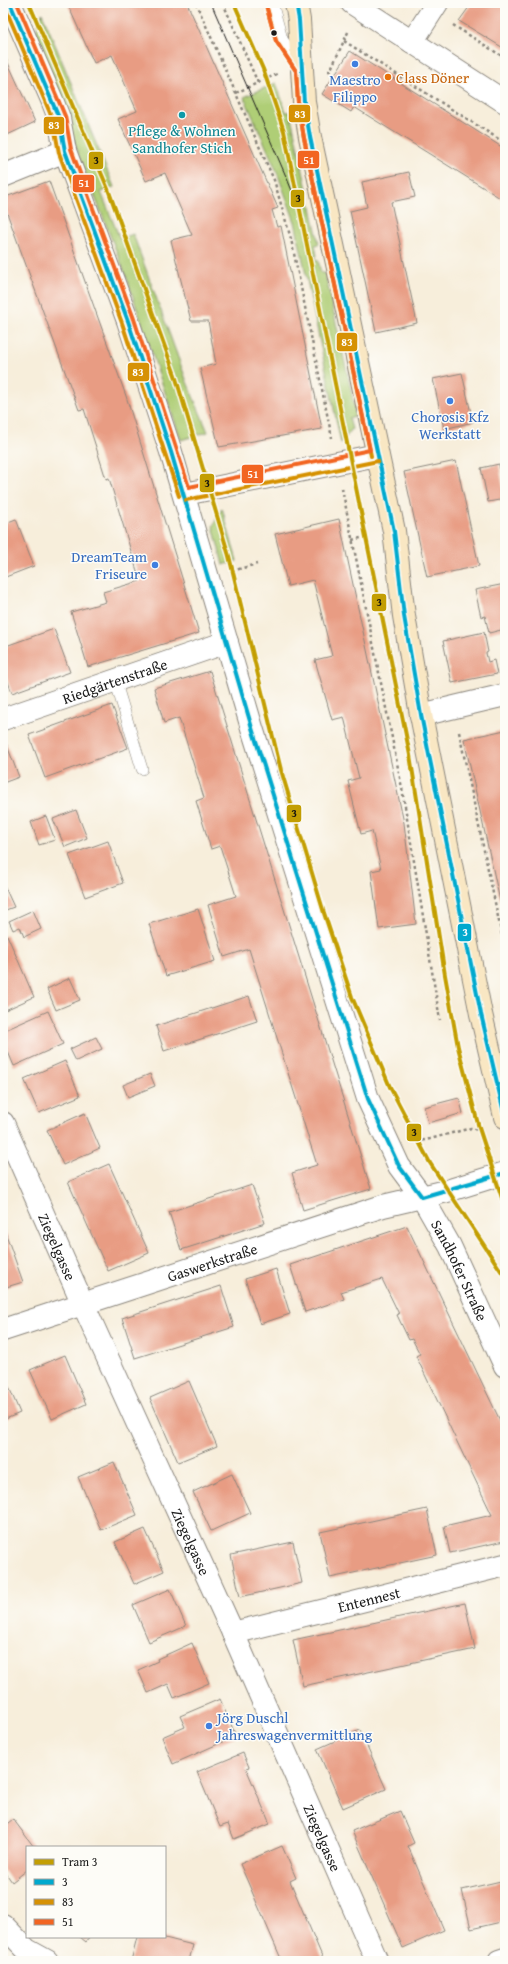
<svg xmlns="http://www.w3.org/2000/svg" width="508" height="1964" viewBox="0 0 508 1964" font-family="'Gentium Book Plus',serif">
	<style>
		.green { fill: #afce76; stroke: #667549 }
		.building { fill: #e89c83 }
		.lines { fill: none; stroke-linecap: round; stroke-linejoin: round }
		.lane-casing { stroke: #8a857c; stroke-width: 12 }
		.street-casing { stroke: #8a857c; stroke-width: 24 }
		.secondary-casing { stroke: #8a857c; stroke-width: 24 }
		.path { stroke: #8a857c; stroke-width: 2.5; stroke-dasharray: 3 3; stroke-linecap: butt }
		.lane { stroke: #fff; stroke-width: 11 }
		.street { stroke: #fff; stroke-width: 22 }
		.secondary { stroke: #f9e7c3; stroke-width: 22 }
		.tram { stroke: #1c1c1c; stroke-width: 1 }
		.bus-1-casing { stroke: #fdfcf7; stroke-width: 7 }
		.bus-2-casing { stroke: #fdfcf7; stroke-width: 7 }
		.bus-3-casing { stroke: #fdfcf7; stroke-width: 7 }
		.bus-1 { stroke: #00a9ce; stroke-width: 4 }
		.bus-2 { stroke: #d69104; stroke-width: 4 }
		.bus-3 { stroke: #f26522; stroke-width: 4 }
		.tram-1-casing { stroke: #fdfcf7; stroke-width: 7 }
		.tram-1 { stroke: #c39e03; stroke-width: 4 }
		.bus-dot { fill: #1c1c1c; stroke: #fdfcf7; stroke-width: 1.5 }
		.shop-dot { fill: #3f7fe0; stroke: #fdfcf7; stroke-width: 1.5 }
		.food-dot { fill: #e8710a; stroke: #fdfcf7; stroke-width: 1.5 }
		.culture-dot { fill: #0f9aa8; stroke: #fdfcf7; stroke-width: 1.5 }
		.labels { text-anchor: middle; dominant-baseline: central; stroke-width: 3; stroke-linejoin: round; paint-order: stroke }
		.food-label { font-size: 15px; fill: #c56008; stroke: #fdfcf7; text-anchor: start }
		.shop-label { font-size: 15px; fill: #366cbe; stroke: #fdfcf7 }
		.culture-label { font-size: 15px; fill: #0d838f; stroke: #fdfcf7 }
		.street-label { font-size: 15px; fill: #1c1c1c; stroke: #fdfcf7 }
		.line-badge { stroke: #fdfcf7; stroke-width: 1.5 }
		.badge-label { font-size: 11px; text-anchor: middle; font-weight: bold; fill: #fff }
		.pale-badge-label { font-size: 11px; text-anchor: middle; font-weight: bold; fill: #111 }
	</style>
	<rect width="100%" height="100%" fill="#fdfcf7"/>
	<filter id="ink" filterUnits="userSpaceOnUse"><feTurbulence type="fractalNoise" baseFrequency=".025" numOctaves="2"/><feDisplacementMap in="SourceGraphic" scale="8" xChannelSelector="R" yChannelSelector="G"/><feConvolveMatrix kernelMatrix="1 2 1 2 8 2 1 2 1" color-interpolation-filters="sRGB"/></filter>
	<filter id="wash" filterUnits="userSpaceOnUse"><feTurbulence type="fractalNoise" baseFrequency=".012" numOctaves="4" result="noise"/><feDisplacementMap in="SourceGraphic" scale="16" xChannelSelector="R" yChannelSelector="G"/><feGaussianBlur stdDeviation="0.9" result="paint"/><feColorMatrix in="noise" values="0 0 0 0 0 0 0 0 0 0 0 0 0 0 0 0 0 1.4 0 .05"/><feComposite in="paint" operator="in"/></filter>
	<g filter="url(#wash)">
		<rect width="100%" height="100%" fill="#f7eedb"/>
		<path class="green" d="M42,13L114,187L101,192L120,239L133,234L187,382L208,432L181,440L125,273L80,159L37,40V28Z
			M276,83L286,112H290L319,244L315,245L317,256H315L316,260H318L321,273H325L354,404L355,416L349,418L352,429L341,443L295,222L275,167L244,97Z
			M222,508L237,561L223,565L213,526Z"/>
		<g id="blocks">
			<path class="building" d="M67,3H187L278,208L272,210L277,227L281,226L322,429L219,447L200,368L216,364L208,321H191L171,240L192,235L165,173L146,181L118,119L137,111L112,55L94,63Z
				M472,3H505V49L459,21Z
				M350,51L505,149V201L354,107L351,112L322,94Z
				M3,52L35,122L3,137Z
				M409,172L415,197L391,202L417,323L376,332L350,211L367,207L362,182Z
				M49,181L126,396L199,633L88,667L71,612L106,602L103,592L140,581L109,478L106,479L84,409L79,410L3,202V198Z
				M462,373L473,422L444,429L433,379Z
				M456,461L479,566L427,577L404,472Z
				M499,464L505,499L488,502L481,468Z
				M16,519L34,566L3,578V524Z
				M339,519L404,823L416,924L379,929L371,871L381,869L372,831L361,834L348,781L359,778L344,717L332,720L315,660L332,656L313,580L288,586L275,534Z
				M505,584V629L489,633L485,616L481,617L475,590Z
				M54,629L70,672L12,693L3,668V647Z
				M484,632L488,652L486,653L488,662L494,660L497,674L452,683L443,641Z
				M210,671L371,1189L303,1210L292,1173L317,1165L249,949L224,957L208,905L236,896L220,846L211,849L196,801L204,798L179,718L164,723L154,688Z
				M112,705L128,748L45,778L29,735Z
				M505,730V900L500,901L464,739Z
				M6,743L19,777L3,783V744Z
				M76,810L87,838L65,847L53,819Z
				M46,816L55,840L39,845L31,822Z
				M108,841L123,883L85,897L69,855Z
				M3,883L14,907L3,911Z
				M198,909L215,961L166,976L149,924Z
				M33,910L41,929L24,937L20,927L13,930L9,921Z
				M7,935L34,997L3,1011V937Z
				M70,978L80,1000L56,1010L47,989Z
				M249,996L257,1021L164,1051L156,1026Z
				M48,1011L63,1044L14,1066L3,1040V1031Z
				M96,1037L102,1049L76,1061L70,1049Z
				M65,1061L80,1096L39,1113L24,1079Z
				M150,1074L155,1086L128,1097L123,1085Z
				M459,1098L463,1113L428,1123L424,1107Z
				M85,1113L100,1148L63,1165L47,1130Z
				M109,1164L149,1253L108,1271L68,1182Z
				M252,1185L265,1223L181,1250L169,1212Z
				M3,1226L23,1282L3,1288Z
				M407,1226L505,1431L504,1541L450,1553L444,1526L492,1515L416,1356L420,1354L412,1339L409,1340L397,1315L399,1314L382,1279L341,1292L344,1299L305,1312L290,1265Z
				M276,1269L290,1314L260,1324L245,1279Z
				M221,1286L234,1327L135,1358L122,1318Z
				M65,1355L86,1404L52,1419L30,1370Z
				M3,1373L20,1413L3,1420Z
				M189,1381L217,1446L178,1462L150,1398Z
				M114,1462L137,1515L101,1530L78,1477Z
				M232,1474L250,1513L211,1531L193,1492Z
				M427,1509L437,1555L330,1578L320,1532Z
				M145,1529L164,1571L134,1584L115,1542Z
				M293,1542L302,1583L240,1597L231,1555Z
				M170,1589L186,1626L149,1642L133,1605Z
				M465,1603L475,1649L303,1686L293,1640Z
				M192,1643L209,1683L174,1698L168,1684L148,1693L138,1670L158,1661L157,1659Z
				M220,1699L236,1736L173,1764L162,1737L185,1727L180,1716Z
				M360,1730L386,1789L343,1808L317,1749Z
				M243,1753L249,1767L246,1768L270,1824L234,1839L228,1824L220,1827L197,1772Z
				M400,1811L414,1843L408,1846L444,1930L403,1948L352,1831Z
				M13,1819L34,1847H27V1870L12,1882L3,1869V1827Z
				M282,1846L296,1878L290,1881L324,1961H282L240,1864Z
				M505,1880V1921L471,1929L462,1890Z
				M80,1937H90L86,1942Z
				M137,1937H161L193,1945L189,1961H131Z"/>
		</g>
	</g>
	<g filter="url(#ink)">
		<use href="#blocks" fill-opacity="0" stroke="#8a857c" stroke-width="1"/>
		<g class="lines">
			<defs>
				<path id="lane" d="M272,3L282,39L297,63
					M115,680L142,769"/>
				<g id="street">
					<path id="s1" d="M10,3L52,100L59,118L65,151L128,321L171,452L252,728L368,1099L399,1166L422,1197L450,1246L505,1366"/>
					<path d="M352,3L505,102"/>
					<path d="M412,42L437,3"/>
					<path d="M3,176L65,151"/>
					<path d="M185,494L377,455"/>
					<path d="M421,715L505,695"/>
					<path id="s2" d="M3,719L227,642"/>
					<path id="s3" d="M3,1123L83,1304L233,1633L377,1961"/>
					<path id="s4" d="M3,1330L383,1206L447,1191L505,1173"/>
					<path id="s5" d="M233,1633L505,1565"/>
					<path d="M3,1925L27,1950L47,1961"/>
					<path d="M499,1961L505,1959"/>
				</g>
				<path id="secondary" d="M296,3L299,20L304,102L310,137L394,531L404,616L421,715L481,1014L505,1117"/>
			</defs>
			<use href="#lane" class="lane-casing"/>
			<use href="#street" class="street-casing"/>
			<use href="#secondary" class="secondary-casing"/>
			<path class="path" d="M196,3L274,180L291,239L332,438
				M223,3L258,83
				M453,25L505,58
				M344,41L505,143
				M328,71H330L349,30
				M236,93L277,74
				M342,488L402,788L440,1020
				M352,540L369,536
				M232,571L257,564
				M459,732L505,950
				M416,1141L426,1140L471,1128L485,1132"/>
			<use href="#lane" class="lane"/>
			<use href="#street" class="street"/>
			<use href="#secondary" class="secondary"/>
			<path class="tram" d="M211,3L288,181L298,205L309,254"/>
			<defs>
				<path id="bus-1" d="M10,3L59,118L65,151L128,321L171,452L252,728L368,1099L399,1166L422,1197L505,1173
					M296,3L299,20L304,102L310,137L394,531L404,616L421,715L481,1014L505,1117"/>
				<path id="bus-2" d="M4,5L53,120L59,153L122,323L179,496
					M266,5L276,41L296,71L298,103L304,138L371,456
					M186,500L378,461"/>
				<path id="bus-3" d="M17,3L65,116L71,149L134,319L189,487L370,450L304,138L298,103L296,71L276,41L266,5"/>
			</defs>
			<use href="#bus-1" class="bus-1-casing"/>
			<use href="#bus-2" class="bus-2-casing"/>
			<use href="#bus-3" class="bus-3-casing"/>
			<use href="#bus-1" class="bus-1"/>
			<use href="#bus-2" class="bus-2"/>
			<use href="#bus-3" class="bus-3"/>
			<defs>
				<path id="tram-1" d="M29,3L108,189L175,375L229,556L281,770L324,913L352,997L390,1087L430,1163L505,1277
					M234,3L263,69L284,131L410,755L445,975L458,1047L479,1128L505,1207"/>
			</defs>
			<use href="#tram-1" class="tram-1-casing"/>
			<use href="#tram-1" class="tram-1"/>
		</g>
	</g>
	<circle class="bus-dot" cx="274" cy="33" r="3.5"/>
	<g class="shop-dot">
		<circle cx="355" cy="64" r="4"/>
		<circle cx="450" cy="401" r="4"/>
		<circle cx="155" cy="565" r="4"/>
		<circle cx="209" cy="1726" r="4"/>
	</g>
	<circle class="food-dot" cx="388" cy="77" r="4"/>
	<circle class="culture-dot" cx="182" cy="115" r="4"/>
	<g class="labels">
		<g class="food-label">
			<text x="396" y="77">Class Döner</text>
		</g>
		<g class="shop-label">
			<text x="355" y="79">Maestro<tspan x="355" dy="17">Filippo</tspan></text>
			<text x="450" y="416">Chorosis Kfz<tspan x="450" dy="17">Werkstatt</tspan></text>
			<text x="147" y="556" text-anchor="end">DreamTeam<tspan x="147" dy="17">Friseure</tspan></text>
			<text x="217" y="1717" text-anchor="start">Jörg Duschl<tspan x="217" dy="17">Jahreswagenvermittlung</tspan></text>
		</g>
		<g class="culture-label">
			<text x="182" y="130">Pflege &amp; Wohnen<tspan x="182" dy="17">Sandhofer Stich</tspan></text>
		</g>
		<g class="street-label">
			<text stroke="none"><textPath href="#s2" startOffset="118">Riedgärtenstraße</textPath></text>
			<text stroke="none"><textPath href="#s3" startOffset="135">Ziegelgasse</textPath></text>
			<text stroke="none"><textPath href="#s4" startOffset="220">Gaswerkstraße</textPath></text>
			<text stroke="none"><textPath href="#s1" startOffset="1349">Sandhofer Straße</textPath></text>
			<text stroke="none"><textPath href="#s3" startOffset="459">Ziegelgasse</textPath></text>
			<text stroke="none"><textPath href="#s5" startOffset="140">Entennest</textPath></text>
			<text stroke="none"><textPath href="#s3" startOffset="783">Ziegelgasse</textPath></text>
		</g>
	</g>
	<g class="line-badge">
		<rect x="288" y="104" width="23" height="19" rx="4" fill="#d69104"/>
		<rect x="43" y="116" width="22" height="19" rx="4" fill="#d69104"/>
		<rect x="297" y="150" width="23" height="19" rx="4" fill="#f26522"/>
		<rect x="88" y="151" width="16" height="19" rx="4" fill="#c39e03"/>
		<rect x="72" y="174" width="23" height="19" rx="4" fill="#f26522"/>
		<rect x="290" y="189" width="15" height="19" rx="4" fill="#c39e03"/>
		<rect x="336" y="332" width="22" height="20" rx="4" fill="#d69104"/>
		<rect x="127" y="362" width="23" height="20" rx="4" fill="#d69104"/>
		<rect x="241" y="464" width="23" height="20" rx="4" fill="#f26522"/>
		<rect x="199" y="473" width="16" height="20" rx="4" fill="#c39e03"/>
		<rect x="371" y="593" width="16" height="19" rx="4" fill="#c39e03"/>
		<rect x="286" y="804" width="16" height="19" rx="4" fill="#c39e03"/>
		<rect x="457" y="923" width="15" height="19" rx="4" fill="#00a9ce"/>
		<rect x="406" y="1123" width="16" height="19" rx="4" fill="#c39e03"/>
	</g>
	<g class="badge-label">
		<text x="300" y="118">83</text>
		<text x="54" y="129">83</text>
		<text x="309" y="164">51</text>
		<text x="84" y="187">51</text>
		<text x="347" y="346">83</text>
		<text x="138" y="376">83</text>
		<text x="253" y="478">51</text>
		<text x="465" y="936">3</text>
	</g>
	<g class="pale-badge-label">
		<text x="96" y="164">3</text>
		<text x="298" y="202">3</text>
		<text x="207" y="487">3</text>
		<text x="379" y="606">3</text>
		<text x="294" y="817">3</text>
		<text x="414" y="1136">3</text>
	</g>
	<rect width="508" height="1964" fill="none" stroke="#fdfcf7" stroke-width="16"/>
	<rect x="26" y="1846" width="140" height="92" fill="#fdfcf7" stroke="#a3a29f"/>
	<rect x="34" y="1859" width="20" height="6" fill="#c39e03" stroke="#a3a29f"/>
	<text x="62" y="1866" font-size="12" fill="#1c1c1c">Tram 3</text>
	<rect x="34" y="1879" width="20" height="6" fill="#00a9ce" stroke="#a3a29f"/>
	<text x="62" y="1886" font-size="12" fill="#1c1c1c">3</text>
	<rect x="34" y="1899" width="20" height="6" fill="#d69104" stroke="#a3a29f"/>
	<text x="62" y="1906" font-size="12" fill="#1c1c1c">83</text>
	<rect x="34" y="1919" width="20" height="6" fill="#f26522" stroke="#a3a29f"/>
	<text x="62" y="1926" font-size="12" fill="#1c1c1c">51</text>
</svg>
